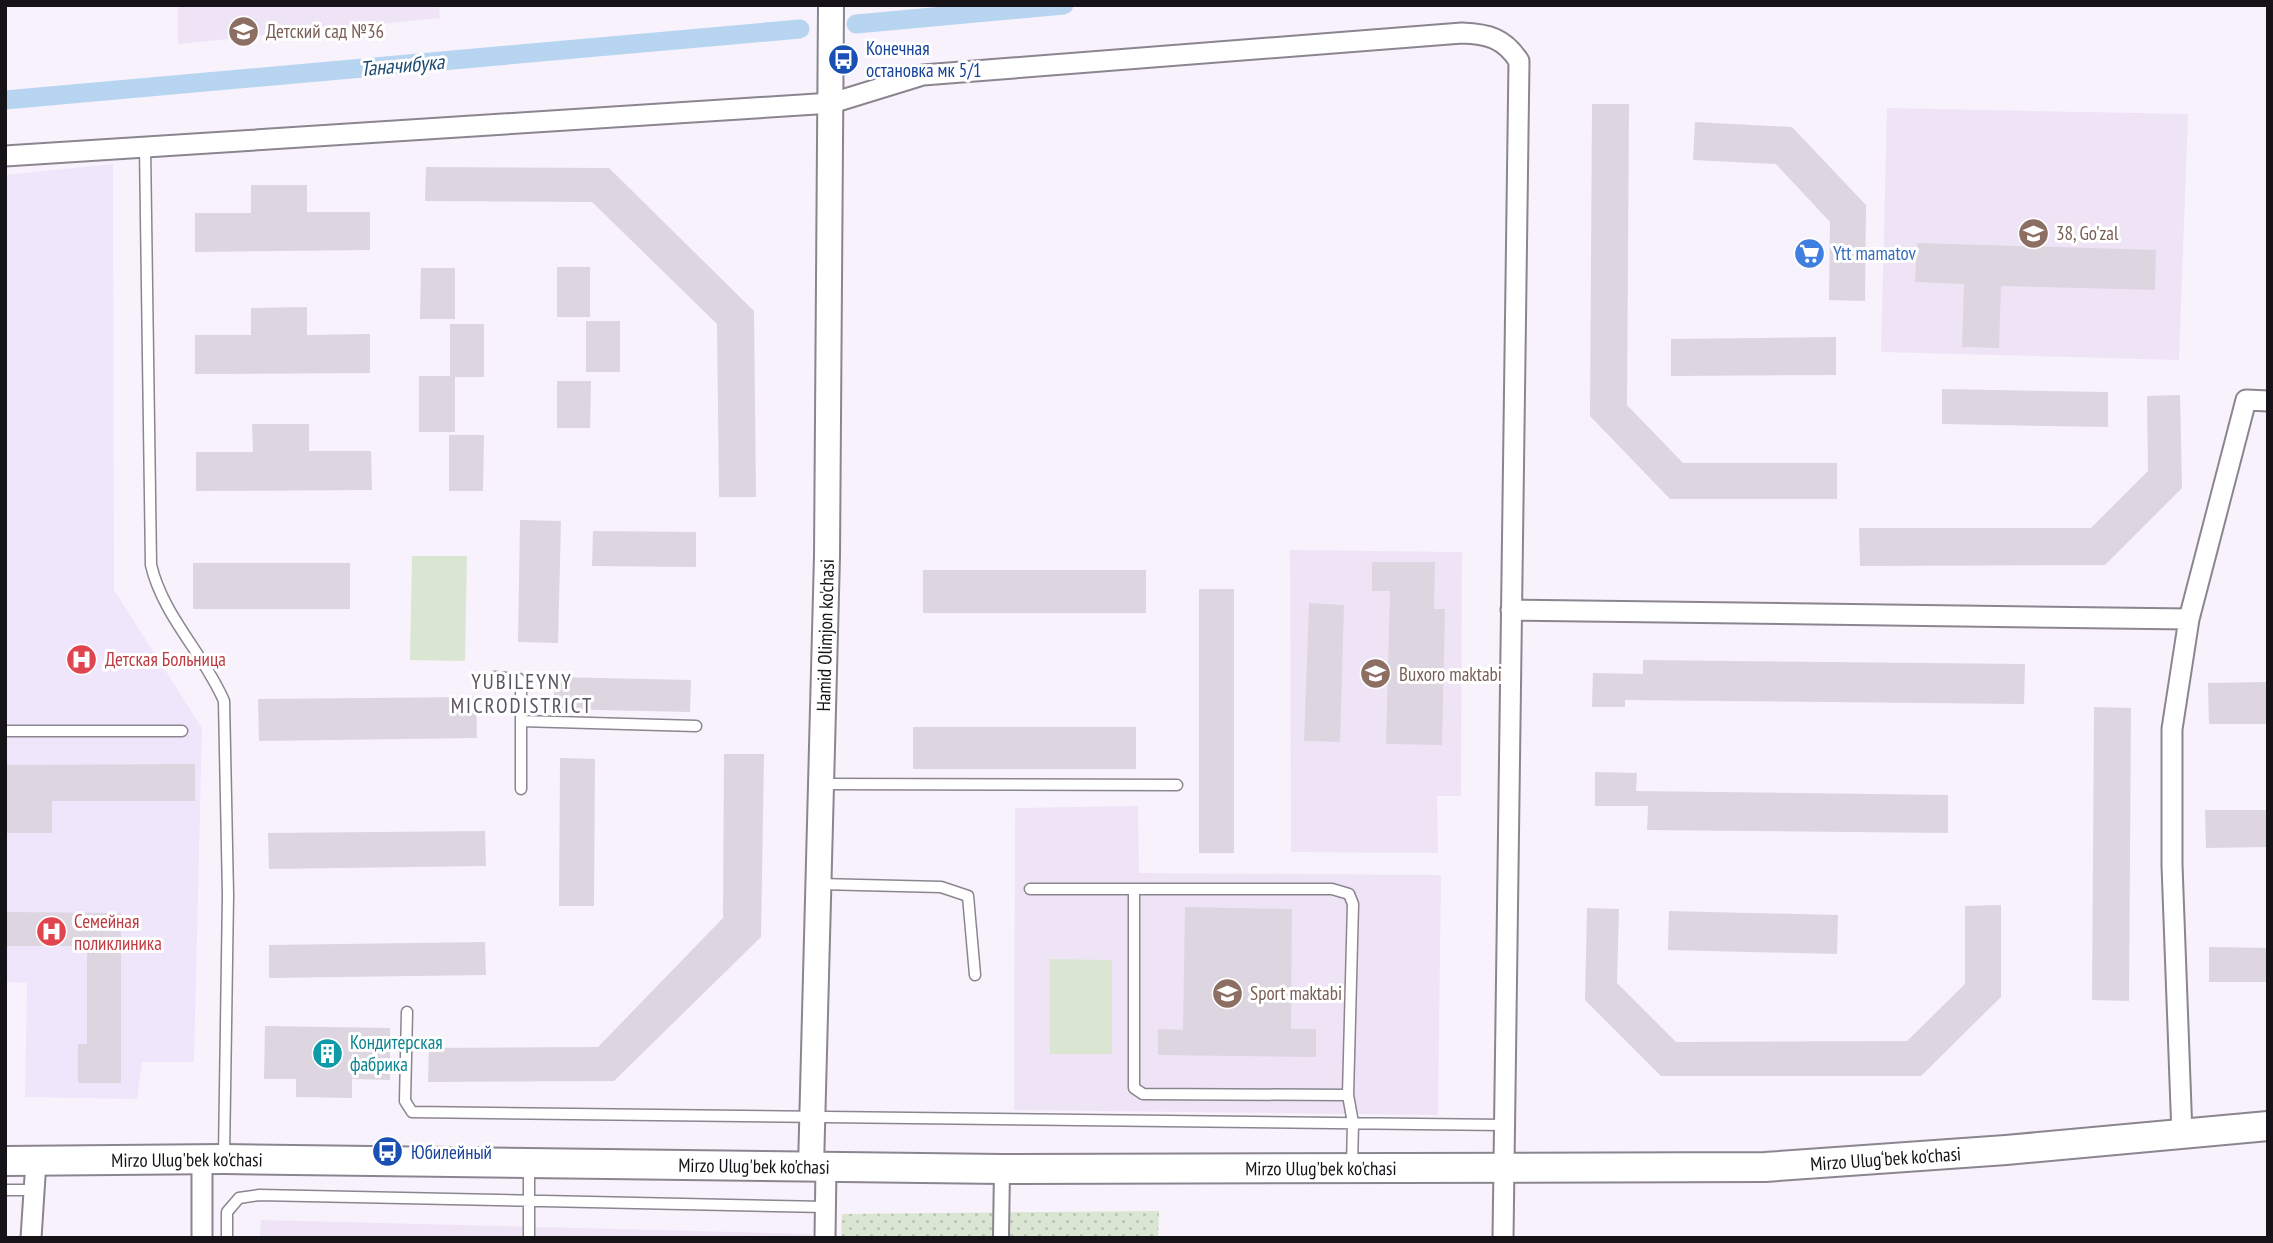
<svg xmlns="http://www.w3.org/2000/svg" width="2273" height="1243" viewBox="0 0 2273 1243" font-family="'PT Sans Narrow',sans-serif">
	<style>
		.built { fill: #eee4f6 }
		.medical { fill: #f0e6fb }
		.green { fill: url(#green-dots) }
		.pitch { fill: #dae6d2 }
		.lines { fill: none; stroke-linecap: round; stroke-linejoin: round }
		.canal { stroke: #b7d5f1; stroke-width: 19 }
		.building { fill: #ddd6e0 }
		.service-casing { stroke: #8b858f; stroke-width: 13 }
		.pedestrian-casing { stroke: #8b858f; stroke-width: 18 }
		.minor-casing { stroke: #8b858f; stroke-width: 23 }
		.tertiary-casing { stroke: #8b858f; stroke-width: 28 }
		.secondary-casing { stroke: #8b858f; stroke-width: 32 }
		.service { stroke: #fff; stroke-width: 10 }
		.pedestrian { stroke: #fff; stroke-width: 14 }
		.minor { stroke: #fff; stroke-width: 19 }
		.tertiary { stroke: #fff; stroke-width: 24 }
		.secondary { stroke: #fff; stroke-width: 28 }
		.labels { text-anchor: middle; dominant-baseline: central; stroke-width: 6; stroke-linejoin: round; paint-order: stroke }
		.education-label { font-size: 19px; fill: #785e54; stroke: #fff; text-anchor: start }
		.transit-label { font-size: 19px; fill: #164399; stroke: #fff; text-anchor: start }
		.shop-label { font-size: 19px; fill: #366cbe; stroke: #fff; text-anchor: start }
		.street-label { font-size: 19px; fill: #151317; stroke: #fff }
		.health-label { font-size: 19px; fill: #be3a42; stroke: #fff; text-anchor: start }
		.culture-label { font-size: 19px; fill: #0d838f; stroke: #fff; text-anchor: start }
		.water-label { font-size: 21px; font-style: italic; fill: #1d4a6f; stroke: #fff }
		.neighbourhood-label { font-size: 21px; letter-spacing: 2px; fill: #5a555e; stroke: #fff }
	</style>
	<defs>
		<pattern id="green-dots" width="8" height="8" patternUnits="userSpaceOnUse" patternTransform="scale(1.75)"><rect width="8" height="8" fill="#dae6d2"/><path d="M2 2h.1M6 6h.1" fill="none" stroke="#bac4b4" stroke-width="1.8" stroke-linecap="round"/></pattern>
	</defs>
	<rect width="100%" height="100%" fill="#f8f2fd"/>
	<path class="built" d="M178,5H439L440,18L178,44Z
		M1887,108L2188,114L2179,360L1881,352Z
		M1290,550L1462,552L1461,796H1437L1438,853L1291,852Z
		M1138,806L1139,873L1441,875L1438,1115L1014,1110L1015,808Z
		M261,1220L811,1234V1238H260Z"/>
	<path class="medical" d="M113,164L114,590L202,728L194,1062H142L137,1099L25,1097L27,983L5,982V175Z"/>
	<path class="green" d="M1159,1211L1158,1238H841L842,1214Z"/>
	<path class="pitch" d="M412,556H467L465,661L410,660Z
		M1050,959L1112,960V1054H1050Z"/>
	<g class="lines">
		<path class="canal" d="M856,24L1064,5
			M5,100L800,29"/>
	</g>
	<path class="building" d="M1592,104H1629L1627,405L1683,463H1837V499H1670L1590,416Z
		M1695,122L1792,127L1866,205L1865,301L1829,300L1830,222L1776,164L1693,160Z
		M426,167L609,168L754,311L756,497H719L717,324L592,202L425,201Z
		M251,185H307V212H370V250L195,252V213H251Z
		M1917,243L2156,250L2155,290L2001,286L1999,348L1962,347L1964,284L1915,282Z
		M557,267H590V317H557Z
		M421,268H455V319H420Z
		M307,307V335L370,334V373L195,374V335H251V308Z
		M586,321H620V372H586Z
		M450,324H484V377H455V432H419V376H450Z
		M1836,337V375L1671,376V339Z
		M557,381H591L590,428H557Z
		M1942,389L2108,392V427L1942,424Z
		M2180,395L2182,488L2105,565L1860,566L1859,528H2091L2148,471L2147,396Z
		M252,424H309V451H371L372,490L196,491V452H253Z
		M449,435H484L483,491H449Z
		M520,520L561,521L558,643L518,642Z
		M593,531L696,532V567L592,566Z
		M1372,562H1435L1434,609H1445L1442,745L1386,744L1390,591H1372Z
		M193,563H350V609H193Z
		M923,570H1146V613H923Z
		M1199,589H1234V853H1199Z
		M1309,603L1344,605L1340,742L1304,741Z
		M1643,660L2025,664L2024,704L1625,700V707H1592L1593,673L1643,674Z
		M554,677L691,680L690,712L554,709Z
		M2268,682V724H2209L2208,683Z
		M476,697L477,738L259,741L258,699Z
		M2094,707L2131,708L2129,1001L2092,1000Z
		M913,727H1136V769H913Z
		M724,754H764L761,937L614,1081L428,1082L429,1048L598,1047L723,918Z
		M560,758L595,759L594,906H559Z
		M195,764V801H52V833H5V765Z
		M1595,772L1637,773L1636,791L1948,795V833L1647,830L1648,806H1595Z
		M2205,810H2268V847L2206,848Z
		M485,831L486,866L269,869L268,833Z
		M2001,905V997L1921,1076H1661L1585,1000L1587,908L1619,909L1617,983L1676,1042L1907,1041L1965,984V906Z
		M1185,907L1292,909L1291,1029H1316V1057L1158,1055V1029L1183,1030Z
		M1669,911L1838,915L1837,954L1668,950Z
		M5,912L121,913V1083H78V1044H87V946H5Z
		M485,942L486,975L269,978V945Z
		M2209,947L2268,948V982H2209Z
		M265,1026L390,1028V1080L352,1079V1098L296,1097V1079H264Z"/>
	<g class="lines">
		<defs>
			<path id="service" d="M145,147L151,565C163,616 204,654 224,701L228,895L224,1155
				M494,677L519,679L521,683V789
				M521,721L696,726
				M5,731H182
				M822,784L1177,785
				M819,884L941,887L968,896L975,975
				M1030,889H1332L1349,894L1353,904L1348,1095L1353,1123L1352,1165
				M1134,889V1088L1143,1094L1348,1095
				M407,1012L405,1101L412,1112L1503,1125
				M529,1164V1238
				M5,1190H34
				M227,1238V1212L239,1198L259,1195L826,1207"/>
			<path id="pedestrian" d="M1001,1235L1002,1169"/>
			<path id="minor" d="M5,156L832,103L923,75L1462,33C1488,34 1504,38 1519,61L1503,1238
				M1511,610L2189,619
				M2182,1135L2172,865V729L2189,619L2246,400L2268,401
				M31,1238L36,1161
				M202,1238V1160
				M825,1238L826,1167"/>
			<g id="tertiary">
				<path id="s1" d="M811,1167L827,556L831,5"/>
			</g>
			<g id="secondary">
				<path id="s2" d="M5,1161L224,1159L1002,1169L1765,1167L2006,1150L2268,1126"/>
			</g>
		</defs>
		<use href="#service" class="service-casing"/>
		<use href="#pedestrian" class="pedestrian-casing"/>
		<use href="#minor" class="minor-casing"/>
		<use href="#tertiary" class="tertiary-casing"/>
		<use href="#secondary" class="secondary-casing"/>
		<use href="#service" class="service"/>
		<use href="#pedestrian" class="pedestrian"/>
		<use href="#minor" class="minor"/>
		<use href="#tertiary" class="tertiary"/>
		<use href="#secondary" class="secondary"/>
	</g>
	<defs>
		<symbol id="school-disc" viewBox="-11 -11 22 22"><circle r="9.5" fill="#8d6e63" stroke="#fff"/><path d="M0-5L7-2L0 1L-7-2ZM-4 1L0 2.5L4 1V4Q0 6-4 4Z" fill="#fff"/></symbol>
		<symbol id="bus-disc" viewBox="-11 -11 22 22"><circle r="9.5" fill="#1a4fb4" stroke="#fff"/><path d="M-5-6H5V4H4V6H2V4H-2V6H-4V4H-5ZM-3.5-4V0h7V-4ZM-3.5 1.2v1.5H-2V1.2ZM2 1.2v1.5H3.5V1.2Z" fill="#fff"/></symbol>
		<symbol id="supermarket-disc" viewBox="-11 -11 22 22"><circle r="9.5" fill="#3f7fe0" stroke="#fff"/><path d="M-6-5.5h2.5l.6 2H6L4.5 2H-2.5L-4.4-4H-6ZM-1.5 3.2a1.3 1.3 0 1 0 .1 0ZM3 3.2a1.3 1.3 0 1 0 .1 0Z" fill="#fff"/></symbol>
		<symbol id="hospital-disc" viewBox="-11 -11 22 22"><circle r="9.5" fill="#e0444e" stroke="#fff"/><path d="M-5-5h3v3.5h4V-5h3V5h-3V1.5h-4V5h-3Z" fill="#fff"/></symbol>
		<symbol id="building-disc" viewBox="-11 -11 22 22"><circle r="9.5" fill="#0f9aa8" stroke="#fff"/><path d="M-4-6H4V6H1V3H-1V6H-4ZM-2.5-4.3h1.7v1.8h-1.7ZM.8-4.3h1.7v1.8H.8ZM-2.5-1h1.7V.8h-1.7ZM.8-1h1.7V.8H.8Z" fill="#fff"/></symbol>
	</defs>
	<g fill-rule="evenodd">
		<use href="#school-disc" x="226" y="14" width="35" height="35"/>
		<use href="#bus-disc" x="826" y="42" width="35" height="35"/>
		<use href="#school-disc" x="2016" y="216" width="35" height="35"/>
		<use href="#supermarket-disc" x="1792" y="236" width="35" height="35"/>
		<use href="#hospital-disc" x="64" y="642" width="35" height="35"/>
		<use href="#school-disc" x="1358" y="656" width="35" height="35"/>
		<use href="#hospital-disc" x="34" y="914" width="35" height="35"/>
		<use href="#school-disc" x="1210" y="976" width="35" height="35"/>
		<use href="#building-disc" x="310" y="1036" width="35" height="35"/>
		<use href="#bus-disc" x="370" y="1134" width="35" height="35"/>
	</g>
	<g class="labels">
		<g class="education-label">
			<text x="266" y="31">Детский сад №36</text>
			<text x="2056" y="233">38, Go'zal</text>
			<text x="1399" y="674">Buxoro maktabi</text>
			<text x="1250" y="993">Sport maktabi</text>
		</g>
		<g class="transit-label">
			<text x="866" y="48">Конечная<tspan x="866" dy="22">остановка мк 5/1</tspan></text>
			<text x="411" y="1152">Юбилейный</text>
		</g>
		<g class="shop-label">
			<text x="1833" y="253">Ytt mamatov</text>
		</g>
		<g class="street-label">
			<text stroke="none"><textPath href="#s1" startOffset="532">Hamid Olimjon ko'chasi</textPath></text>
			<text stroke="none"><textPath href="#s2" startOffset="1881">Mirzo Ulug‘bek ko'chasi</textPath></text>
			<text stroke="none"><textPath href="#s2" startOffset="182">Mirzo Ulug'bek ko'chasi</textPath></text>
			<text stroke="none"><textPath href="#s2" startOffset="749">Mirzo Ulug'bek ko'chasi</textPath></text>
			<text stroke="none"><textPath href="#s2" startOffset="1316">Mirzo Ulug'bek ko'chasi</textPath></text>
		</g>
		<g class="health-label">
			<text x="105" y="659">Детская Больница</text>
			<text x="74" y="921">Семейная<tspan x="74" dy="22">поликлиника</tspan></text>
		</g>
		<g class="culture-label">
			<text x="350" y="1042">Кондитерская<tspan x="350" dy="22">фабрика</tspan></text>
		</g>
		<g class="water-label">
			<text transform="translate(402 65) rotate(-5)">Таначибука</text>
		</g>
		<g class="neighbourhood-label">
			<text x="522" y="681">YUBILEYNY<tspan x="522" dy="24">MICRODISTRICT</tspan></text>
		</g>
	</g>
	<rect width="2273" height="1243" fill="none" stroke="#151317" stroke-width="14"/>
</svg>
